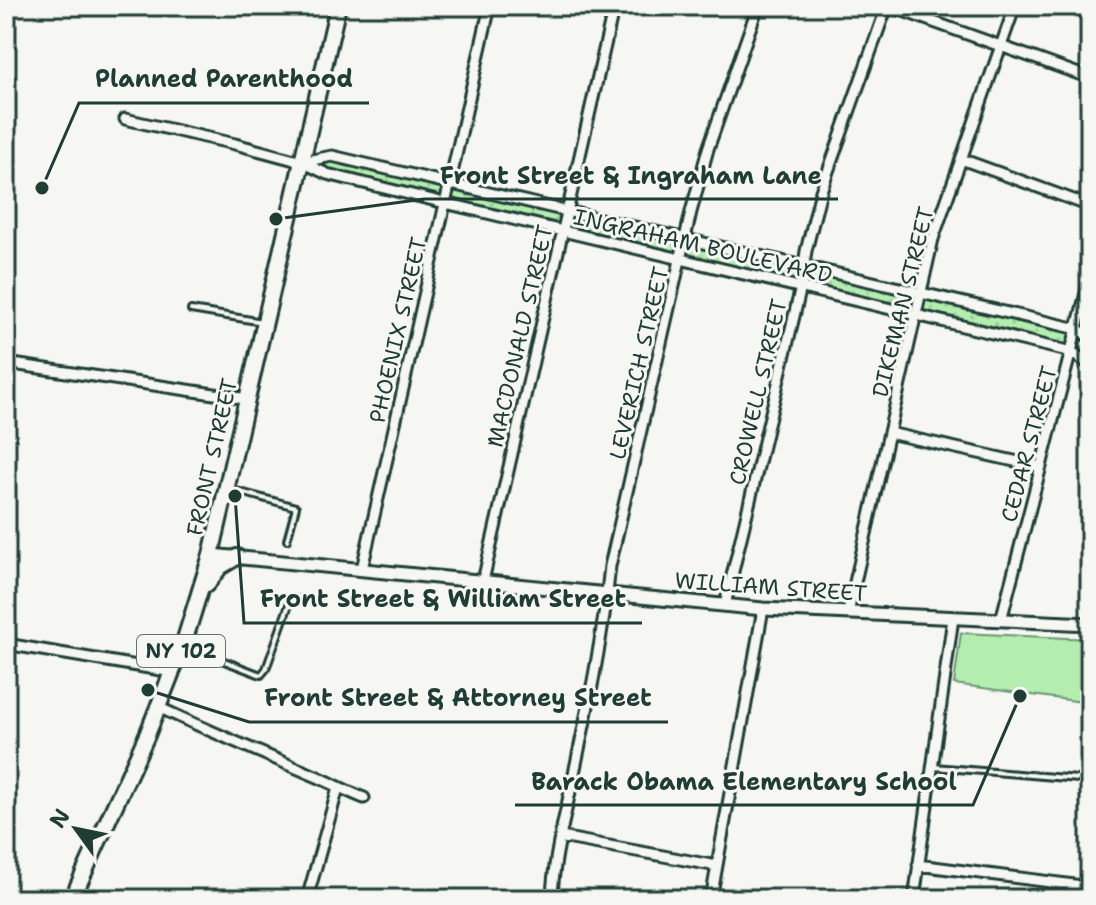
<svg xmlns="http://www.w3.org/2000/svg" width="1096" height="905" viewBox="0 0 1096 905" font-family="'Shantell Sans',sans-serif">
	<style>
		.grass { fill: #b4edb0; stroke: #6a9572; stroke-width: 2 }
		.park { fill: url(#park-dots); stroke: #6a9572; stroke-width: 2 }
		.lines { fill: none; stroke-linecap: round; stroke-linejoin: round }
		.service-casing { stroke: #1f3d34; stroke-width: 10 }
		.minor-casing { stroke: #1f3d34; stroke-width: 15 }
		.tertiary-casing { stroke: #1f3d34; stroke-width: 17 }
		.primary-casing { stroke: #1f3d34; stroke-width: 20 }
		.service { stroke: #f6f6f2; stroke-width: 4 }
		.minor { stroke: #f6f6f2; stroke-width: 9 }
		.tertiary { stroke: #f6f6f2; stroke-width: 11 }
		.primary { stroke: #f6f6f2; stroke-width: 14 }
		.labels { text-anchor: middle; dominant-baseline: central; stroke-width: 6; stroke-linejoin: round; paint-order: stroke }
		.shield { fill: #f6f6f2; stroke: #60746d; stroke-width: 2 }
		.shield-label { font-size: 20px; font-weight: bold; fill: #1f3d34 }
		.street-label { font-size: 22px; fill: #1f3d34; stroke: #f6f6f2 }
		.leader { fill: none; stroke: #1f3d34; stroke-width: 3 }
		.callout-dot { fill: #1f3d34; stroke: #f6f6f2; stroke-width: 3 }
		.callout-label { font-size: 24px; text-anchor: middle; font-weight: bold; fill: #1f3d34; stroke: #f6f6f2; stroke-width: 6; stroke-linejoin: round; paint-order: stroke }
	</style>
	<defs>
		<pattern id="park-dots" width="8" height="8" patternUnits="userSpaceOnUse" patternTransform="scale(2)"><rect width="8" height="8" fill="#b4edb0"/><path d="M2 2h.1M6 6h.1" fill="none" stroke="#9acc98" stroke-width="1.8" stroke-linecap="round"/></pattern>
	</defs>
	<rect width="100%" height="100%" fill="#f6f6f2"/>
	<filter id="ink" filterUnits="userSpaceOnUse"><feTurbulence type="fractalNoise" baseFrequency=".0125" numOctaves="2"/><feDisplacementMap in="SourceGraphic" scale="16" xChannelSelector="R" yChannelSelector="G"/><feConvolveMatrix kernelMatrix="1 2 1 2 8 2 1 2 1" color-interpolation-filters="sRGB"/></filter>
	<g filter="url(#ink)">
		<path class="grass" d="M961,633L1090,639V703L954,684Z"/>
		<path class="park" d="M332,156L1078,329L1090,338V365L1072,352L445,203L302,162Z"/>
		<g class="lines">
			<defs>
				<path id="service" d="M191,310L263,322
					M229,489L296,507L287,540
					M185,646L261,675L266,669L291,599L305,600
					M934,767L1090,780"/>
				<path id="minor" d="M889,6L1090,78
					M125,119L235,144L302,162L327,174L445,203L1072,352L1090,365
					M961,159L1090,206
					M302,162L332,156L686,239L1078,329L1090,338
					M6,363L248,399
					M889,433L1041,467
					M362,569L490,6
					M483,581L614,6
					M725,605L801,287L806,251L821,191L887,6
					M848,613L933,239L1015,6
					M1001,620L1090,278
					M6,644L173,672
					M158,707C209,731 261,753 313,775C330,782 346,791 364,798
					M561,837L717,866
					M918,865L1090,887
					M307,899L338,788
					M552,899C553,859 565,817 573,778C588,708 603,638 610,566L691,212L708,149L758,6
					M711,899L763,609
					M914,899L953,618"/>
				<path id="tertiary" d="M211,555L763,609L1090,624"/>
				<path id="primary" d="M207,584L220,567L237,557
					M72,899L147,735L185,639L211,555L338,6"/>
			</defs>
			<use href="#service" class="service-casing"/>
			<use href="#minor" class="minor-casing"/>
			<use href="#tertiary" class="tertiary-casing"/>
			<use href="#primary" class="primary-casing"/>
			<use href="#service" class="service"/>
			<use href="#minor" class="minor"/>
			<use href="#tertiary" class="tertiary"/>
			<use href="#primary" class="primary"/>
		</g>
	</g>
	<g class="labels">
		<rect class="shield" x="137" y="635" width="88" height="32" rx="6"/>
		<g class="shield-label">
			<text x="181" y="651">NY 102</text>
		</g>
		<g class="street-label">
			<text transform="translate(703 246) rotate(13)">INGRAHAM BOULEVARD</text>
			<text transform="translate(903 302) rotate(-76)">DIKEMAN STREET</text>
			<text transform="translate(398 330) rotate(-77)">PHOENIX STREET</text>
			<text transform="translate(520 336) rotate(-77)">MACDONALD STREET</text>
			<text transform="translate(639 363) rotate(-77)">LEVERICH STREET</text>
			<text transform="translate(758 392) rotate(-77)">CROWELL STREET</text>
			<text transform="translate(1029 444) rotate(-75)">CEDAR STREET</text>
			<text transform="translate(212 457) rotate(-77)">FRONT STREET</text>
			<text transform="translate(771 587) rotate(4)">WILLIAM STREET</text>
		</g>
	</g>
	<path class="leader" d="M42 188L79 103H369M276 219L424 199H838M235 496L244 623H642M148 690L249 722H668M1020 696L973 805H515"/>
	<g class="callout-dot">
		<circle cx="42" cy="188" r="8"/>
		<circle cx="276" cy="219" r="8"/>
		<circle cx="235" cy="496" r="8"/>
		<circle cx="148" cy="690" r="8"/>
		<circle cx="1020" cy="696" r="8"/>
	</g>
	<g class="callout-label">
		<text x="224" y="87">Planned Parenthood</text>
		<text x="631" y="184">Front Street &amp; Ingraham Lane</text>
		<text x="443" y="607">Front Street &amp; William Street</text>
		<text x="458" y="706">Front Street &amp; Attorney Street</text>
		<text x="744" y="790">Barack Obama Elementary School</text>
	</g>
	<rect width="1096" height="905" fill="none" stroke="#f6f6f2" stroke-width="32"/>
	<rect x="16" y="16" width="1064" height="873" fill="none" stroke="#1f3d34" stroke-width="3" filter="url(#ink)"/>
	<g transform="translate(76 829) rotate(303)" stroke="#f6f6f2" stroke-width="6" paint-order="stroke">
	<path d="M0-6L14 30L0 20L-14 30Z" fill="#1f3d34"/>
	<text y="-12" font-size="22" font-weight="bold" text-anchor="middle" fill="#1f3d34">N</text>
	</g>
</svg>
